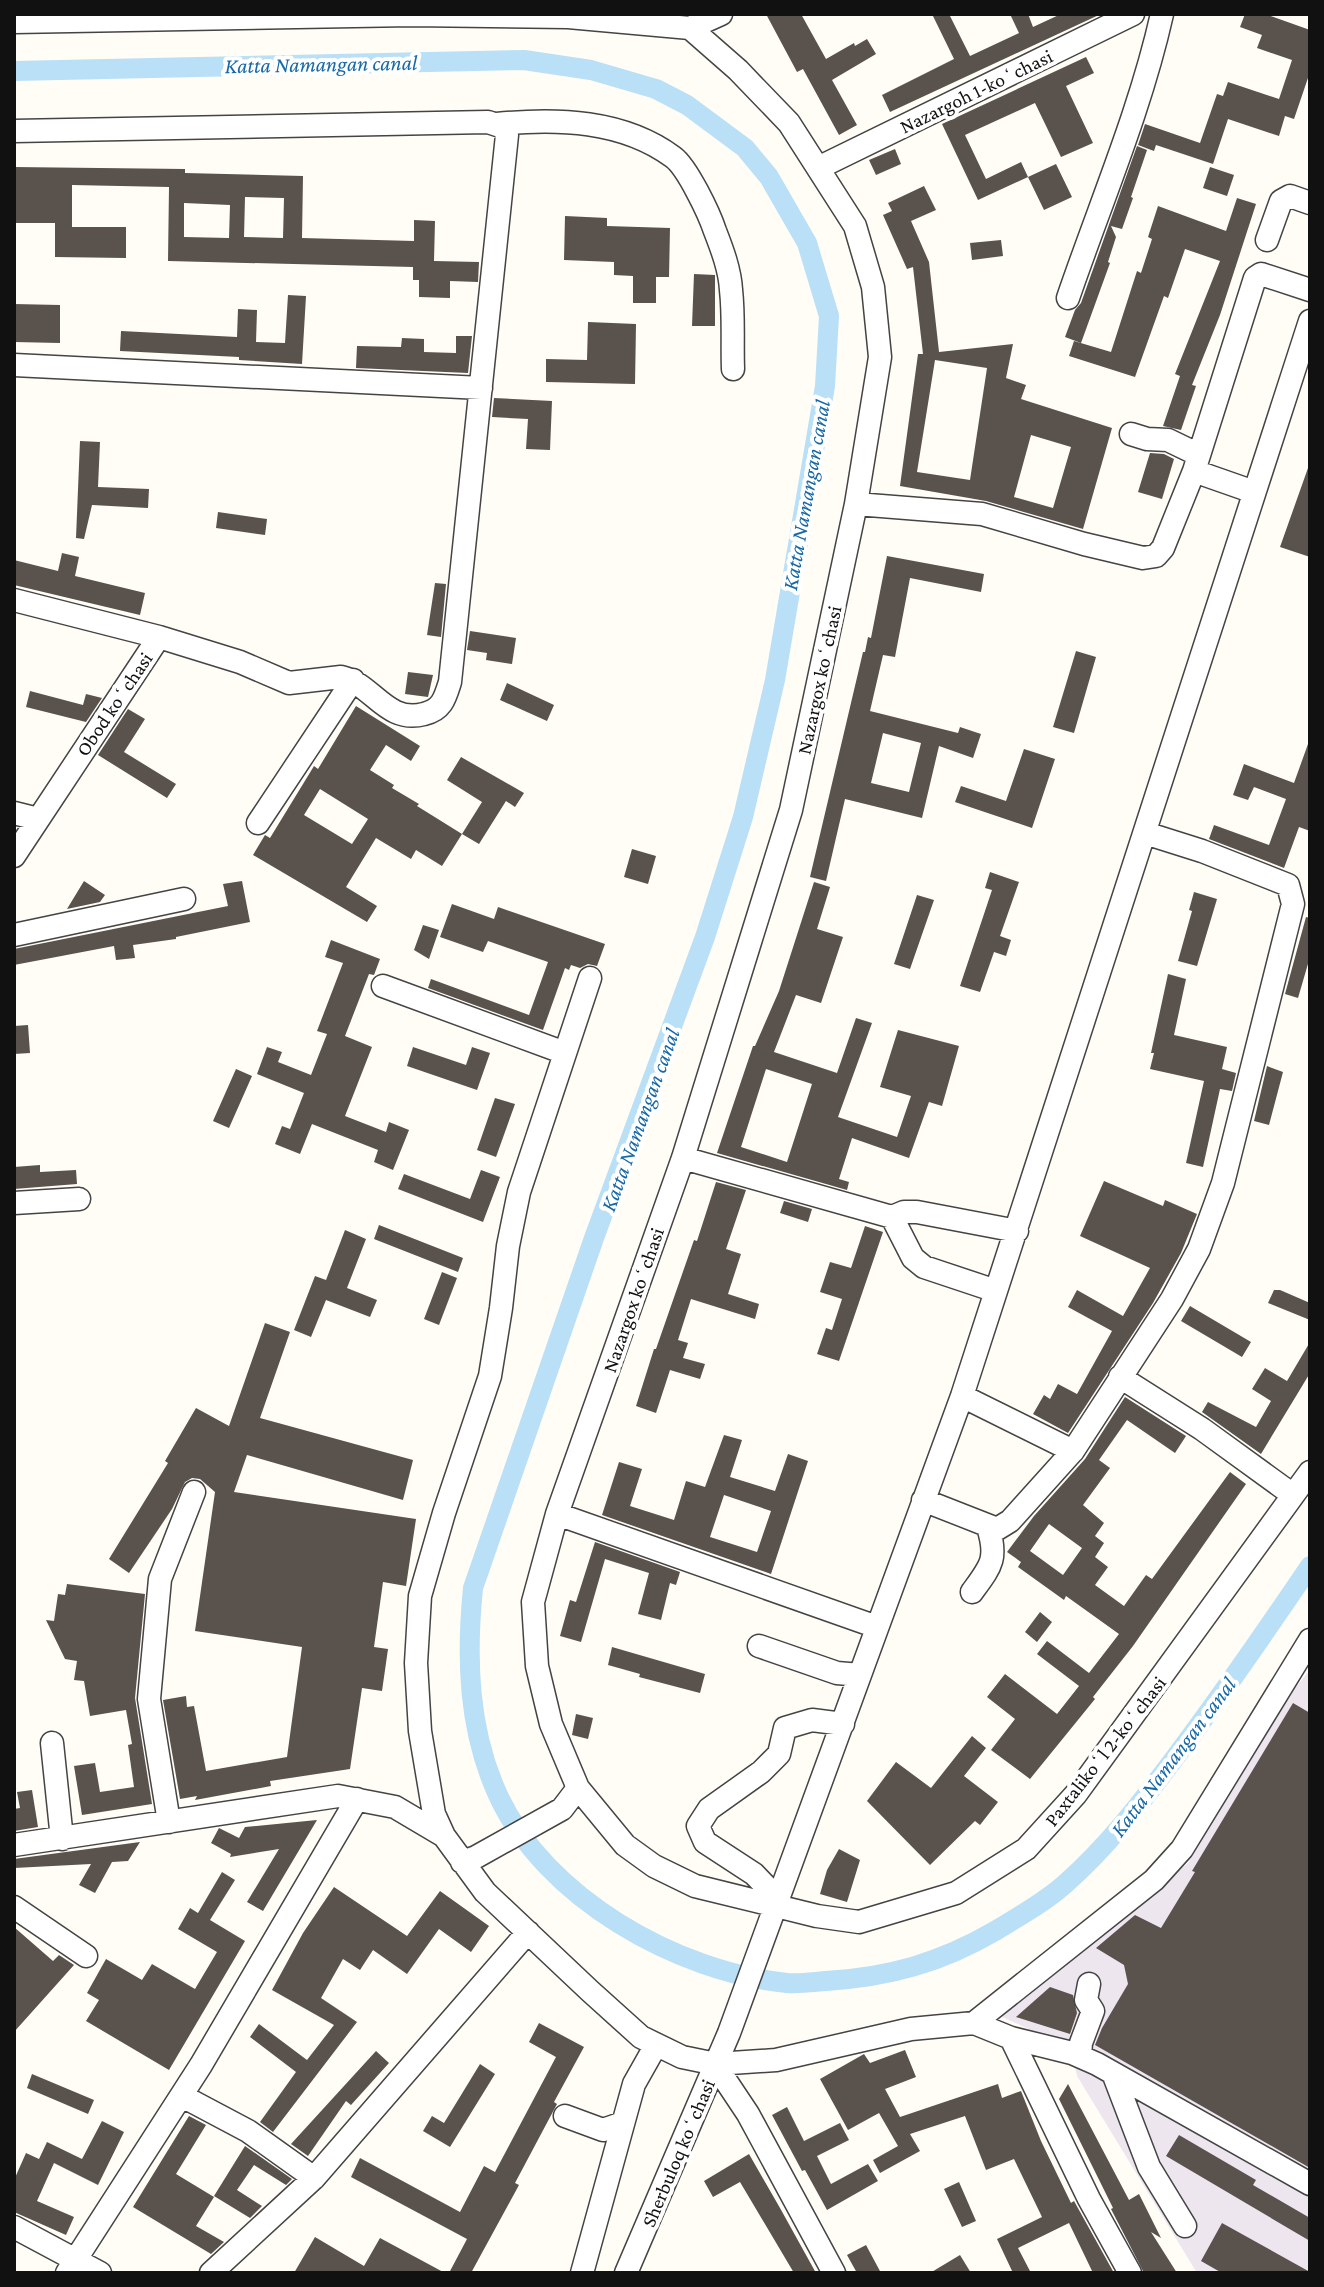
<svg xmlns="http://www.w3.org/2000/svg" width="1324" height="2287" viewBox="0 0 1324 2287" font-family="'Crimson Pro',serif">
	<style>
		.industrial { fill: #eee6ef }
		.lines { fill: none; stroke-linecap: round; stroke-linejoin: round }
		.canal { stroke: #b9e0f7; stroke-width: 20 }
		.building { fill: #5a524d; fill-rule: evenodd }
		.minor-casing { stroke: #444; stroke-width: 25 }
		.minor { stroke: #fff; stroke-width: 22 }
		.labels { text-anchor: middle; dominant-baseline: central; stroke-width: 8; stroke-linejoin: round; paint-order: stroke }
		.street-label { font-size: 20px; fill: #111; stroke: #fff }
		.water-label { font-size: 22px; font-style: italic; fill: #1768a6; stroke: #fff }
	</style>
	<rect width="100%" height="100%" fill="#fffdf5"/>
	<path class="industrial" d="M1310,1670V2273H1197L1077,2076L1071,2048L1000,2016L1188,1863L1290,1694Z"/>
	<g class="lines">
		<path class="canal" d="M14,71L524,60L591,70L656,89L687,105L745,148L769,177L807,243L829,316L825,386L775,680L743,817L705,937L594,1238L473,1588C466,1658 468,1730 498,1795C545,1898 677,1972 787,1983C800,1984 813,1982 826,1981C889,1977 940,1963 995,1931C1018,1917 1045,1902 1065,1884C1107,1847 1140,1804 1174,1759C1221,1696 1266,1631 1310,1566"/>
	</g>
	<path class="building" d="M766,14H801L826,59L854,43L855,46L867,39L876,54L832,80L857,125L839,135L803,69L797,72Z
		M932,14H949L970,56L1019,33L1010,14H1028L1033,27L1061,14H1101L890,112L882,95L954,59Z
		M1245,14H1265L1310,30V72L1294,119L1285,116L1279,136L1228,119L1213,164L1156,145L1154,151L1138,145L1145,124L1200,143L1217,94L1223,96L1228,82L1279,99L1292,60L1257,48L1262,35L1240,27Z
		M1086,57L1094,73L1066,86L1093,143L1061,157L1035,103L965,135L986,179L1021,162L1028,177L978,200L942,124Z
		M1137,146L1147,150L1131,197L1133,198L1122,229L1111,226L1116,237L1108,262L1110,263L1081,343L1065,337L1075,310L1081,303Z
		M895,149L901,164L876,175L869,160Z
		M1056,164L1072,197L1044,210L1028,177Z
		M14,167L185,169V173L303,176L302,238L414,241V220L435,221L434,261L479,262L478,282L450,281V298L419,297V280H413V267L168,261L169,187L72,185V227H126V258L55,257V223H14ZM245,197L284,198L283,238L244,237ZM184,203L230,205L229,238L184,237Z
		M1210,167L1234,175L1227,196L1203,188Z
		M924,186L936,210L911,221L929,262L939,352L1013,344L1006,378L1026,385L1021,399L1112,428L1083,529L986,501L900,486L918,354H923L913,267L907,269L883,215L892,211L888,203ZM935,360L987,368L970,480L917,472ZM1031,435L1071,447L1053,508L1014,497Z
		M1237,198L1256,204L1220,315L1192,385L1196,386L1181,430L1163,426L1180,376L1175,374L1220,261L1185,249L1168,298L1164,296L1135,377L1069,356L1074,341L1111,352L1137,271L1141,273L1152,239L1148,237L1158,206L1226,231Z
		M565,216L607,218V226L670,228L669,277H656V303H633V276L614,275V262L564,260Z
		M1001,240L1003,256L972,260L970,243Z
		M694,274L715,275V326H692Z
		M288,295L306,296L302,364L239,360V357L120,351L121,331L237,337L238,309L257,310L256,342L285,343Z
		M14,304L60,305V343L14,342Z
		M588,322L636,324L635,384L546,382V359L587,360Z
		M456,336H472L468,373L356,368L357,346L401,347L402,338L424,339V352L456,353Z
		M494,398L552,401L550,450L526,449L528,419L492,417Z
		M80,441L100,442L98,487L149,489L148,508L92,505L84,539L76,538Z
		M1150,453L1164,454L1174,459L1162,499L1138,492Z
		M1308,468L1310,469V557L1280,547Z
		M218,512L267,519L265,535L216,528Z
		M62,553L79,557L75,576L145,593L140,615L14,585V560L58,571Z
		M887,556L984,574L981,592L910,578L895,657L883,655L870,711L958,733L960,727L981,734L973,758L939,746L922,818L845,799L826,881L810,877L863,652H865L868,637L871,638ZM883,733L921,743L909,792L871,783Z
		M435,583L446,584L441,637L427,635Z
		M470,631L516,638L512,664L486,660L487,653L467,650Z
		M1076,651L1096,657L1074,733L1053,727Z
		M408,672L433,675L428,697L405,694Z
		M507,683L554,705L547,721L500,700Z
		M30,691L83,705L86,694L102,698L86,722L26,707Z
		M356,706L420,746L411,761L386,745L370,770L394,785L392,788L419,804L417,806L462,834L442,866L416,850L411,859L376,838L346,887L377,906L367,922L253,855L265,835L270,838L314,766L318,769ZM320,789L368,819L352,844L304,815Z
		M128,709L145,719L124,752L176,784L167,798L98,755Z
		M1308,744L1310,831L1299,827L1284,868L1209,839L1214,825L1269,845L1286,799L1254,787L1248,800L1233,795L1244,764L1294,783Z
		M1024,749L1055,759L1032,828L955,802L961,786L1006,801Z
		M461,757L524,793L515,807L506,801L479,844L462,834L482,802L447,780Z
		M632,849L656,856L648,884L624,877Z
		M990,872L1019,882L1000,936L1011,940L1006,956L994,952L980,992L960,986L992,890L985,888Z
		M84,881L105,895L100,902L67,909Z
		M242,881L250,922L176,937V939L133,945L135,958L116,960L114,946L14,965V949L228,906L223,884Z
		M814,882L830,887L817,929L843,937L821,1003L796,995L774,1052L837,1073L856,1018L872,1023L838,1117L897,1137L911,1096L880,1087L898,1030L959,1046L942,1106L929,1102L909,1158L852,1138L839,1179L849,1182L847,1190L717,1153L753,1046H755L779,991ZM766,1069L812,1084L787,1162L741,1147Z
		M1194,892L1217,899L1197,966L1178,961L1192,911L1189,910Z
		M917,895L934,900L910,969L894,964Z
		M452,904L494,919L498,907L605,944L597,966L588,964L580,968L571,965L569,970L565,968L543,1030L428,988L431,979L529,1015L548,962L488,941L483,952L440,937Z
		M1306,917L1310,918V957L1298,998L1285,994Z
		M423,925L439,930L429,959L414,950Z
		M331,940L380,959L374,975L369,974L345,1036L372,1047L345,1116L386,1132L389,1122L409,1130L393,1170L374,1162L378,1150L312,1124L300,1154L275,1144L282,1126L290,1129L304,1093L257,1074L267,1047L282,1052L278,1062L311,1075L327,1034L317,1031L343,963L325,957Z
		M1168,974L1186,979L1174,1035L1227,1047L1222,1069L1236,1073L1232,1091L1220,1089L1203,1167L1186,1163L1204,1081L1150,1069L1154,1053H1151Z
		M28,1025L30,1053L14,1054V1026Z
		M413,1047L466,1065L472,1047L490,1053L477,1090L407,1066Z
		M1267,1066L1283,1072L1269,1125L1254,1121Z
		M236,1069L252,1076L229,1128L213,1121Z
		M495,1098L515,1104L496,1157L477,1150Z
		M40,1165V1172L76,1170L77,1184L14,1189V1167Z
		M481,1170L500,1177L483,1222L398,1189L404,1174L470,1199Z
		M1104,1181L1163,1206L1165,1200L1197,1214L1181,1253L1153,1303L1068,1433L1033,1414L1044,1395L1050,1399L1058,1384L1077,1394L1112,1331L1068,1307L1077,1290L1123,1316L1150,1268L1080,1236Z
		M716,1182L746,1190L726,1249L741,1254L728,1294L759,1304L755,1319L691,1299L678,1340L688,1343L683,1358L705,1364L700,1379L670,1370L656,1413L636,1406L654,1349H656L694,1240L697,1241Z
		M784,1201L812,1209L808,1222L780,1213Z
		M379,1225L463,1258L458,1272L374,1239Z
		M865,1226L883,1232L839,1361L817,1354L826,1328L832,1330L842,1299L820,1292L830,1262L851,1268Z
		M345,1230L366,1239L347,1288L377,1300L370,1317L326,1300L311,1337L294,1330L315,1276L326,1280Z
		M442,1272L457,1278L439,1325L424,1319Z
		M1274,1290H1280L1310,1303V1320L1268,1303Z
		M1190,1306L1251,1342L1242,1357L1181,1321Z
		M265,1323L290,1332L260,1418L413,1460L403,1500L247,1455L234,1492L416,1519L406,1586L383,1582L374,1647L388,1649L382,1691L362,1688L350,1769L270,1781L271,1786L195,1800L197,1796L180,1799L163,1700L186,1696L187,1707L194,1706L206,1771L287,1757L302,1647L195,1631L215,1492L200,1479L192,1478L185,1482L172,1509L129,1573L109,1559L168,1463L165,1461L196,1408L229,1426Z
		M1310,1342V1373L1261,1454L1202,1412L1208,1402L1256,1427L1271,1401L1252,1389L1265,1368L1287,1381Z
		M1125,1397L1186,1436L1175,1453L1127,1420L1099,1460L1110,1468L1083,1505L1104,1523L1095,1536L1104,1543L1095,1557L1108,1567L1095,1585L1124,1606L1146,1575L1152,1579L1230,1472L1246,1484L1133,1646L1093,1697L1095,1699L1030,1779L991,1750L1015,1719L987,1697L1005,1674L1057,1714L1079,1686L1037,1654L1047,1641L1089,1673L1119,1634L1066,1596L1064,1600L1018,1567L1021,1562L1007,1552L1034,1516L1085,1459ZM1049,1524L1082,1548L1063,1575L1030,1551Z
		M724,1435L742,1440L730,1477L775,1491L788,1454L808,1461L771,1574L602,1515L619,1462L642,1469L630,1506L674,1520L686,1481L705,1487ZM724,1495L771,1511L757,1552L710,1537Z
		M595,1542L680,1572L676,1585L670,1583L661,1620L638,1614L649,1573L605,1559L581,1642L560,1636L570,1600L576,1602Z
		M67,1584L145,1594L135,1698L152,1804L82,1815L74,1766L95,1763L100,1792L134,1787L128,1745L132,1744L126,1710L90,1716L84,1681L74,1680L77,1661L65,1659L46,1620L54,1621L58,1594L65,1595Z
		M1040,1612L1052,1622L1037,1642L1025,1632Z
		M612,1647L705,1674L700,1693L639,1677L640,1674L608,1665Z
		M1293,1703L1310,1713V2168L1095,2045L1102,2028L1128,1984L1124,1965L1096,1948L1135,1915L1161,1928L1195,1872L1192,1871Z
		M576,1714L593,1718L588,1739L572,1735Z
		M972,1736L986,1748L964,1776L998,1802L980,1825L975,1821L930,1865L867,1801L896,1762L931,1788Z
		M32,1790L38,1827L14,1831V1809L20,1808L17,1792Z
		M317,1820L263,1911L247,1902L279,1849L230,1857L231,1854L211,1843L219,1828L239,1838L245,1827Z
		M140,1842L128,1861L112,1862L95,1893L79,1885L91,1864L14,1868V1859Z
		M839,1849L860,1860L847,1902L820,1894L827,1870Z
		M222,1872L235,1880L210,1920L245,1941L169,2070L86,2021L99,2000L87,1993L106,1959L142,1980L152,1964L195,1989L217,1952L178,1929L190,1908L198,1913Z
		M334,1887L407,1936L440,1891L489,1926L471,1952L439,1929L407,1974L373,1950L360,1970L343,1959L321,1998L357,2022L273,2132L260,2122L296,2072L250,2037L259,2024L307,2060L334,2025L272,1990L303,1933Z
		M14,1927L53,1961L59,1955L74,1965L14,2032Z
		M1050,1987L1073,1995L1077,2013L1070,2034L1016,2017Z
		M539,2023L584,2047L554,2102L557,2104L515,2183L519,2185L471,2273H449L467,2239L351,2177L360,2158L460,2212L484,2166L495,2172L556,2057L529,2042Z
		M905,2050L916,2077L885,2089L900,2117L998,2084L1002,2098L1021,2091L1041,2141L1071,2203L1074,2201L1114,2273H1093L1069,2223L1018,2248L1031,2273H1013L997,2239L1042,2217L1014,2159L986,2170L965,2116L910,2134L920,2151L880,2173L873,2160L898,2146L879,2113L848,2130L820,2079L864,2054L870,2063Z
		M376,2051L389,2063L351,2105L346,2101L308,2156L291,2144Z
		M480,2064L495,2074L450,2147L423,2131L432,2116L444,2123Z
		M32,2074L94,2100L88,2114L27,2088Z
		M1068,2084L1129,2200L1139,2194L1161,2238L1151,2232L1177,2273H1144L1111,2209L1113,2208L1059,2099Z
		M787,2107L804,2141L840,2123L849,2140L817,2156L831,2184L868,2164L878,2181L827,2210L805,2170L802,2171L772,2115Z
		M189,2116L206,2125L176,2174L214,2197L196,2226L224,2242L211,2254L133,2207Z
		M102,2121L124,2132L98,2185L54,2163L37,2201L74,2217L66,2235L14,2212V2180L26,2153L39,2159L47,2142L82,2159Z
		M1179,2135L1256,2180L1253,2185L1310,2218V2241L1166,2156Z
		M245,2146L292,2179L286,2185L254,2165L237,2190L262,2206L250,2218L214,2196Z
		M749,2154L780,2208L816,2273H794L740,2182L713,2197L704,2181Z
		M959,2182L976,2221L962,2227L944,2189Z
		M1222,2223L1310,2272V2273H1222L1201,2261Z
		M315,2237L364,2266L380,2238L445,2273H294Z
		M866,2245L881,2273H857L847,2255Z
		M960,2255L971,2273H930Z"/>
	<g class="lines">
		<defs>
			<path id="minor" d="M14,22L411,15L568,17L690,28L738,70L789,123L855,226L873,287L880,357L856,504L791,810L683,1158L557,1514L533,1602L537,1666L551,1724L578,1788L625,1845L654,1866L695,1886L817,1916L859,1922L956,1893L1026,1849L1076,1794L1310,1472
				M690,28L721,14
				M497,124C557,118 623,120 673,157C687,167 709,213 715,231C722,249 730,270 731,290C734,316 732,343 733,369
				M14,131L488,122L503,127L507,135L450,682C445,698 442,710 424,714C386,724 373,684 341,677L289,683L240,662L159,637
				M818,168L1133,14
				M1267,240L1281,201L1290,196L1310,203
				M1068,298C1100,204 1140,112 1162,14
				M14,365L481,388
				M1131,434L1147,439L1168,440L1199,455
				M1194,471L1255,278L1261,274L1310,290
				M856,504L982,514L1084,544L1143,558L1156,556L1163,548L1194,471L1254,492
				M14,600L159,637L14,856
				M14,813L38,819
				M258,823L353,680
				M14,935L184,899
				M590,978L519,1192L508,1246L501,1308L490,1376L444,1513L420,1596L416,1663L420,1731L434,1814L444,1836L485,1892L590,1991L641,2037L682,2057L716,2064L776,2060L911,2029L974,2023L1011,2038L1072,2053L1097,2064L1310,2184
				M383,986L565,1053
				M683,1158L892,1217L913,1258L924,1267L996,1291
				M14,1203L79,1199
				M892,1217L904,1212H917L1017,1231
				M1120,1377L1202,1429L1293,1495
				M962,1396L1073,1451
				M923,1500L997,1529L1010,1521L1073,1451L1172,1299L1199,1249L1223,1183L1293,904L1288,885L1202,851L1145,833
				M557,1514L877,1627
				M972,1592C991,1566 998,1559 988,1527
				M759,1646L837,1673L860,1675
				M52,1743L62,1839
				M169,1822L149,1699L160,1579L194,1492
				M14,1845L338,1796L395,1807L444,1836
				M462,1862L476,1857L562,1809L578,1788
				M779,1900L754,1874L705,1842L698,1826L709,1809L761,1772L779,1754L785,1728L812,1720L843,1724
				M14,1907L86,1956
				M974,2023L1154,1880L1182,1849L1310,1640
				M1011,2038L1089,2199L1130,2273
				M1080,2056L1081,2043L1093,2011L1086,2000L1089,1984
				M716,2066L748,2114L834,2273
				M1113,2073L1149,2167L1185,2226
				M182,2096L248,2131L314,2178
				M565,2116L603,2130L623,2123
				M14,2227L100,2273
				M67,2273L201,2065L357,1799
				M211,2273L314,2178L528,1932
				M582,2273L634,2084L656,2045
				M626,2273L729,2033L962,1396L1310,321"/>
		</defs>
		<use href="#minor" class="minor-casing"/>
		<use href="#minor" class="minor"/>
	</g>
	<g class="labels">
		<g class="street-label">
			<text transform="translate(976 91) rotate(-26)">Nazargoh 1-koʻchasi</text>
			<text transform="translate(819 680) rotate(-78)">Nazargox koʻchasi</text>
			<text transform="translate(114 704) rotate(-56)">Obod koʻchasi</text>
			<text transform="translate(633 1300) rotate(-71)">Nazargox koʻchasi</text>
			<text transform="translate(1105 1751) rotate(-52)">Paxtalikoʻl 2-koʻchasi</text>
			<text transform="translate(678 2153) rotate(-67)">Sherbuloq koʻchasi</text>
		</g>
		<g class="water-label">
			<text transform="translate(321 64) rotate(-1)">Katta Namangan canal</text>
			<text transform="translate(806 495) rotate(-80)">Katta Namangan canal</text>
			<text transform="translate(640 1120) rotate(-70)">Katta Namangan canal</text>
			<text transform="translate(1173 1757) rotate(-53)">Katta Namangan canal</text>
		</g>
	</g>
	<rect width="1324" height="2287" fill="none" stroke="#111111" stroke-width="32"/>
</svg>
